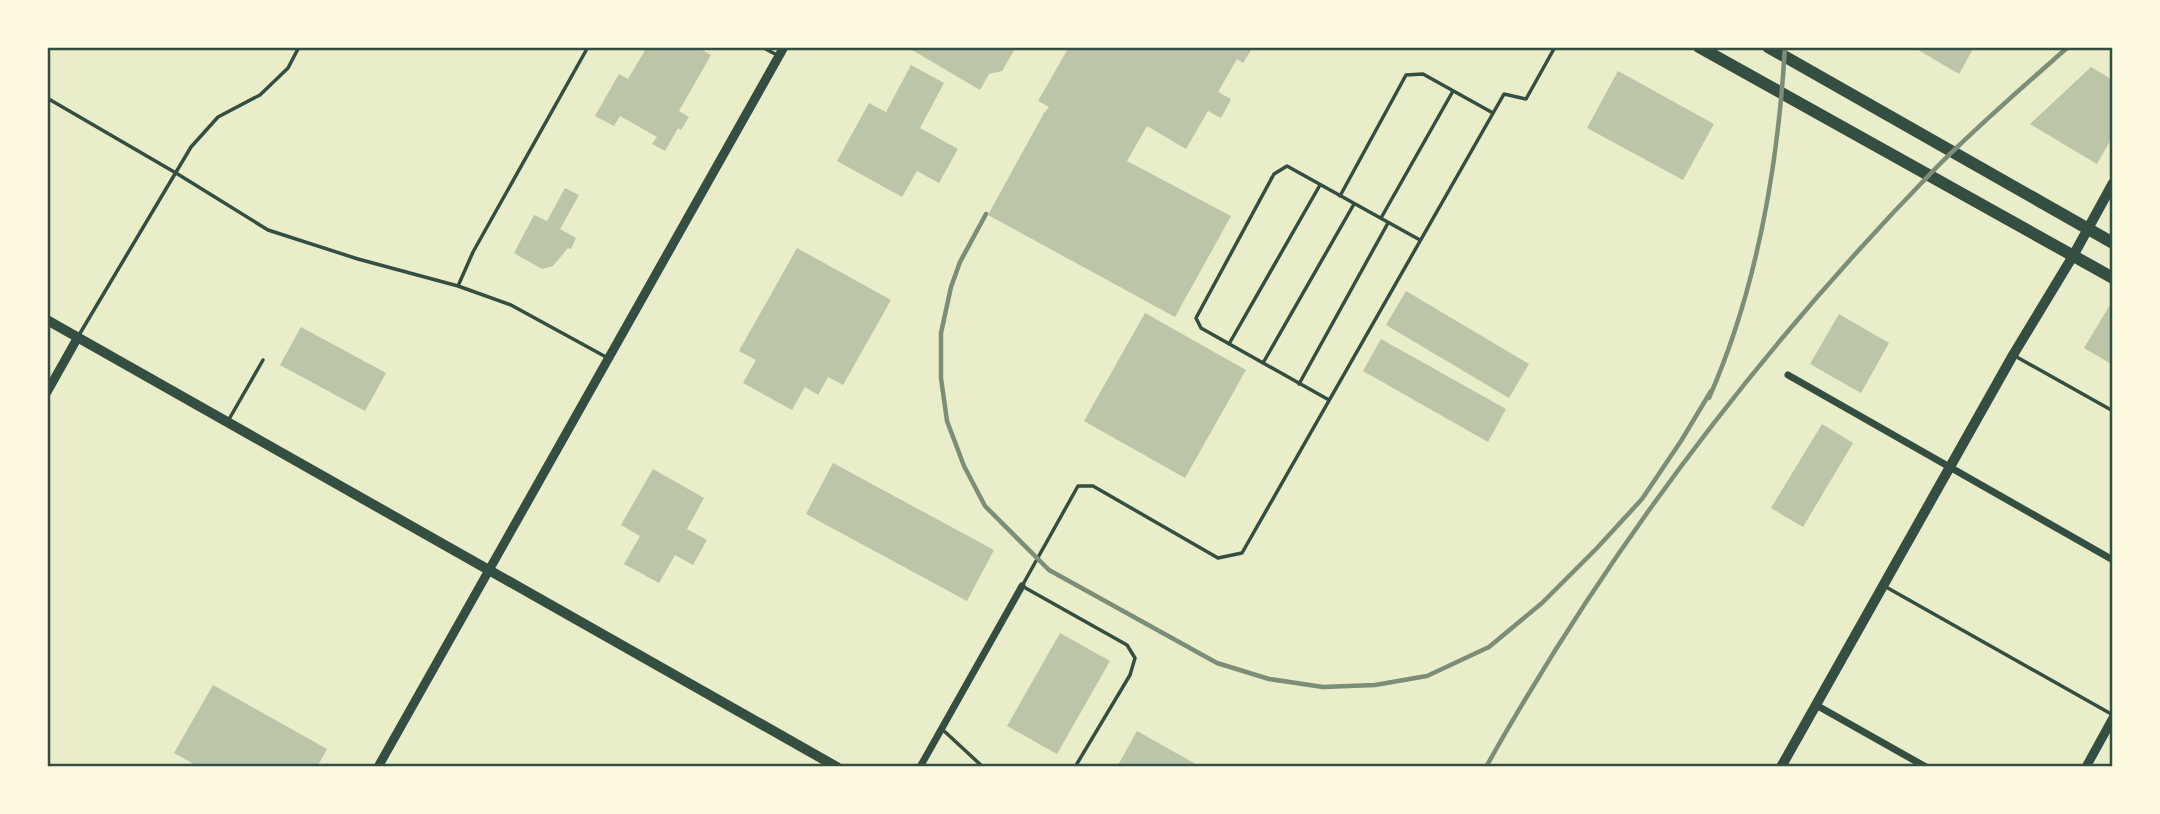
<svg xmlns="http://www.w3.org/2000/svg" width="2160" height="814" viewBox="0 0 2160 814" font-family="Arial,sans-serif">
	<style>
		.building { fill: #bcc5a7 }
		.lines { fill: none; stroke-linecap: round; stroke-linejoin: round }
		.service { stroke: #344e41; stroke-width: 3.5 }
		.minor { stroke: #344e41; stroke-width: 7 }
		.tertiary { stroke: #344e41; stroke-width: 9 }
		.secondary { stroke: #344e41; stroke-width: 10 }
		.primary { stroke: #344e41; stroke-width: 12 }
		.rail { stroke: #7c8e77; stroke-width: 4.5 }
		.neatline { fill: none; stroke: #344e41; stroke-width: 2.5 }
	</style>
	<rect width="100%" height="100%" fill="#e9edc9"/>
	<path class="building" d="M647,47H697L711,55L679,111L689,117L681,130L678,128L665,151L652,144L657,137L620,116L614,126L595,116L619,74L628,79Z
		M907,47H1016L1002,71L989,74L980,90Z
		M1069,47H1253L1243,63L1237,59L1218,92L1231,99L1221,118L1208,111L1186,149L1147,126L1127,161L1231,216L1175,317L988,215L1044,113L1049,107L1038,101Z
		M1913,47H1974L1959,74Z
		M911,65L944,83L920,128L958,149L939,183L917,171L902,197L837,161L869,103L886,112Z
		M2091,67L2113,80V136L2097,164L2030,124Z
		M1618,71L1714,124L1683,180L1587,128Z
		M565,188L579,195L560,229L576,238L571,249L568,248L553,266L542,269L514,253L534,215L547,221Z
		M797,248L891,300L843,385L828,377L818,395L805,387L792,410L743,383L756,360L739,351Z
		M1406,291L1529,364L1509,398L1386,325Z
		M2113,300V365L2084,348Z
		M1145,313L1246,370L1185,478L1084,421Z
		M1839,314L1889,343L1861,393L1810,364Z
		M301,327L386,373L365,411L280,365Z
		M1381,339L1506,409L1488,442L1363,371Z
		M1822,424L1853,443L1803,527L1771,508Z
		M833,463L994,550L967,601L806,514Z
		M653,469L704,498L687,529L707,540L693,565L675,555L659,583L624,564L640,536L621,525Z
		M1060,633L1110,661L1057,754L1007,726Z
		M213,685L327,749L317,767H199L174,753Z
		M1137,731L1201,767H1117Z"/>
	<g class="lines">
		<path class="service" d="M762,47L777,55
			M47,98L176,173L268,230L358,259L458,286L511,305L606,357
			M1340,196L1406,75L1423,74L1493,113
			M1381,218L1453,91
			M458,286L473,252L588,47
			M79,335L191,147L218,117L260,95L288,68L299,47
			M1229,344L1320,185
			M2015,356L2113,411
			M1263,363L1354,204
			M1299,384L1388,223
			M1329,400L1201,328L1196,318L1274,174L1287,166L1420,240
			M228,421L263,360
			M1886,587L2113,715
			M943,730L983,767
			M1075,767L1130,675L1135,658L1127,645L1022,586L1078,486H1093L1218,558L1242,553L1504,94L1526,99L1555,47"/>
		<path class="minor" d="M1788,375L2113,560
			M1816,705L1926,767
			M920,767L1022,586"/>
		<path class="tertiary" d="M47,392L78,337
			M378,767L784,47
			M2086,767L2113,718"/>
		<path class="secondary" d="M47,320L837,767
			M1781,767L2013,355L2073,256L2113,183"/>
		<path class="primary" d="M1699,47L2113,278
			M1768,47L2113,243"/>
		<path class="rail" d="M986,214L960,262L951,287L941,333V378L947,421L964,466L985,506L1049,570L1217,663L1269,679L1323,687L1375,685L1427,676L1489,647L1542,603L1597,548L1642,499L1681,441L1711,391
			M1709,398C1757,289 1778,166 1785,47
			M1486,767C1607,551 1759,350 1932,172C1975,128 2022,88 2068,47"/>
	</g>
	<rect width="2160" height="814" fill="none" stroke="#fefae0" stroke-width="98"/>
	<rect x="49" y="49" width="2062" height="716" class="neatline"/>
</svg>
